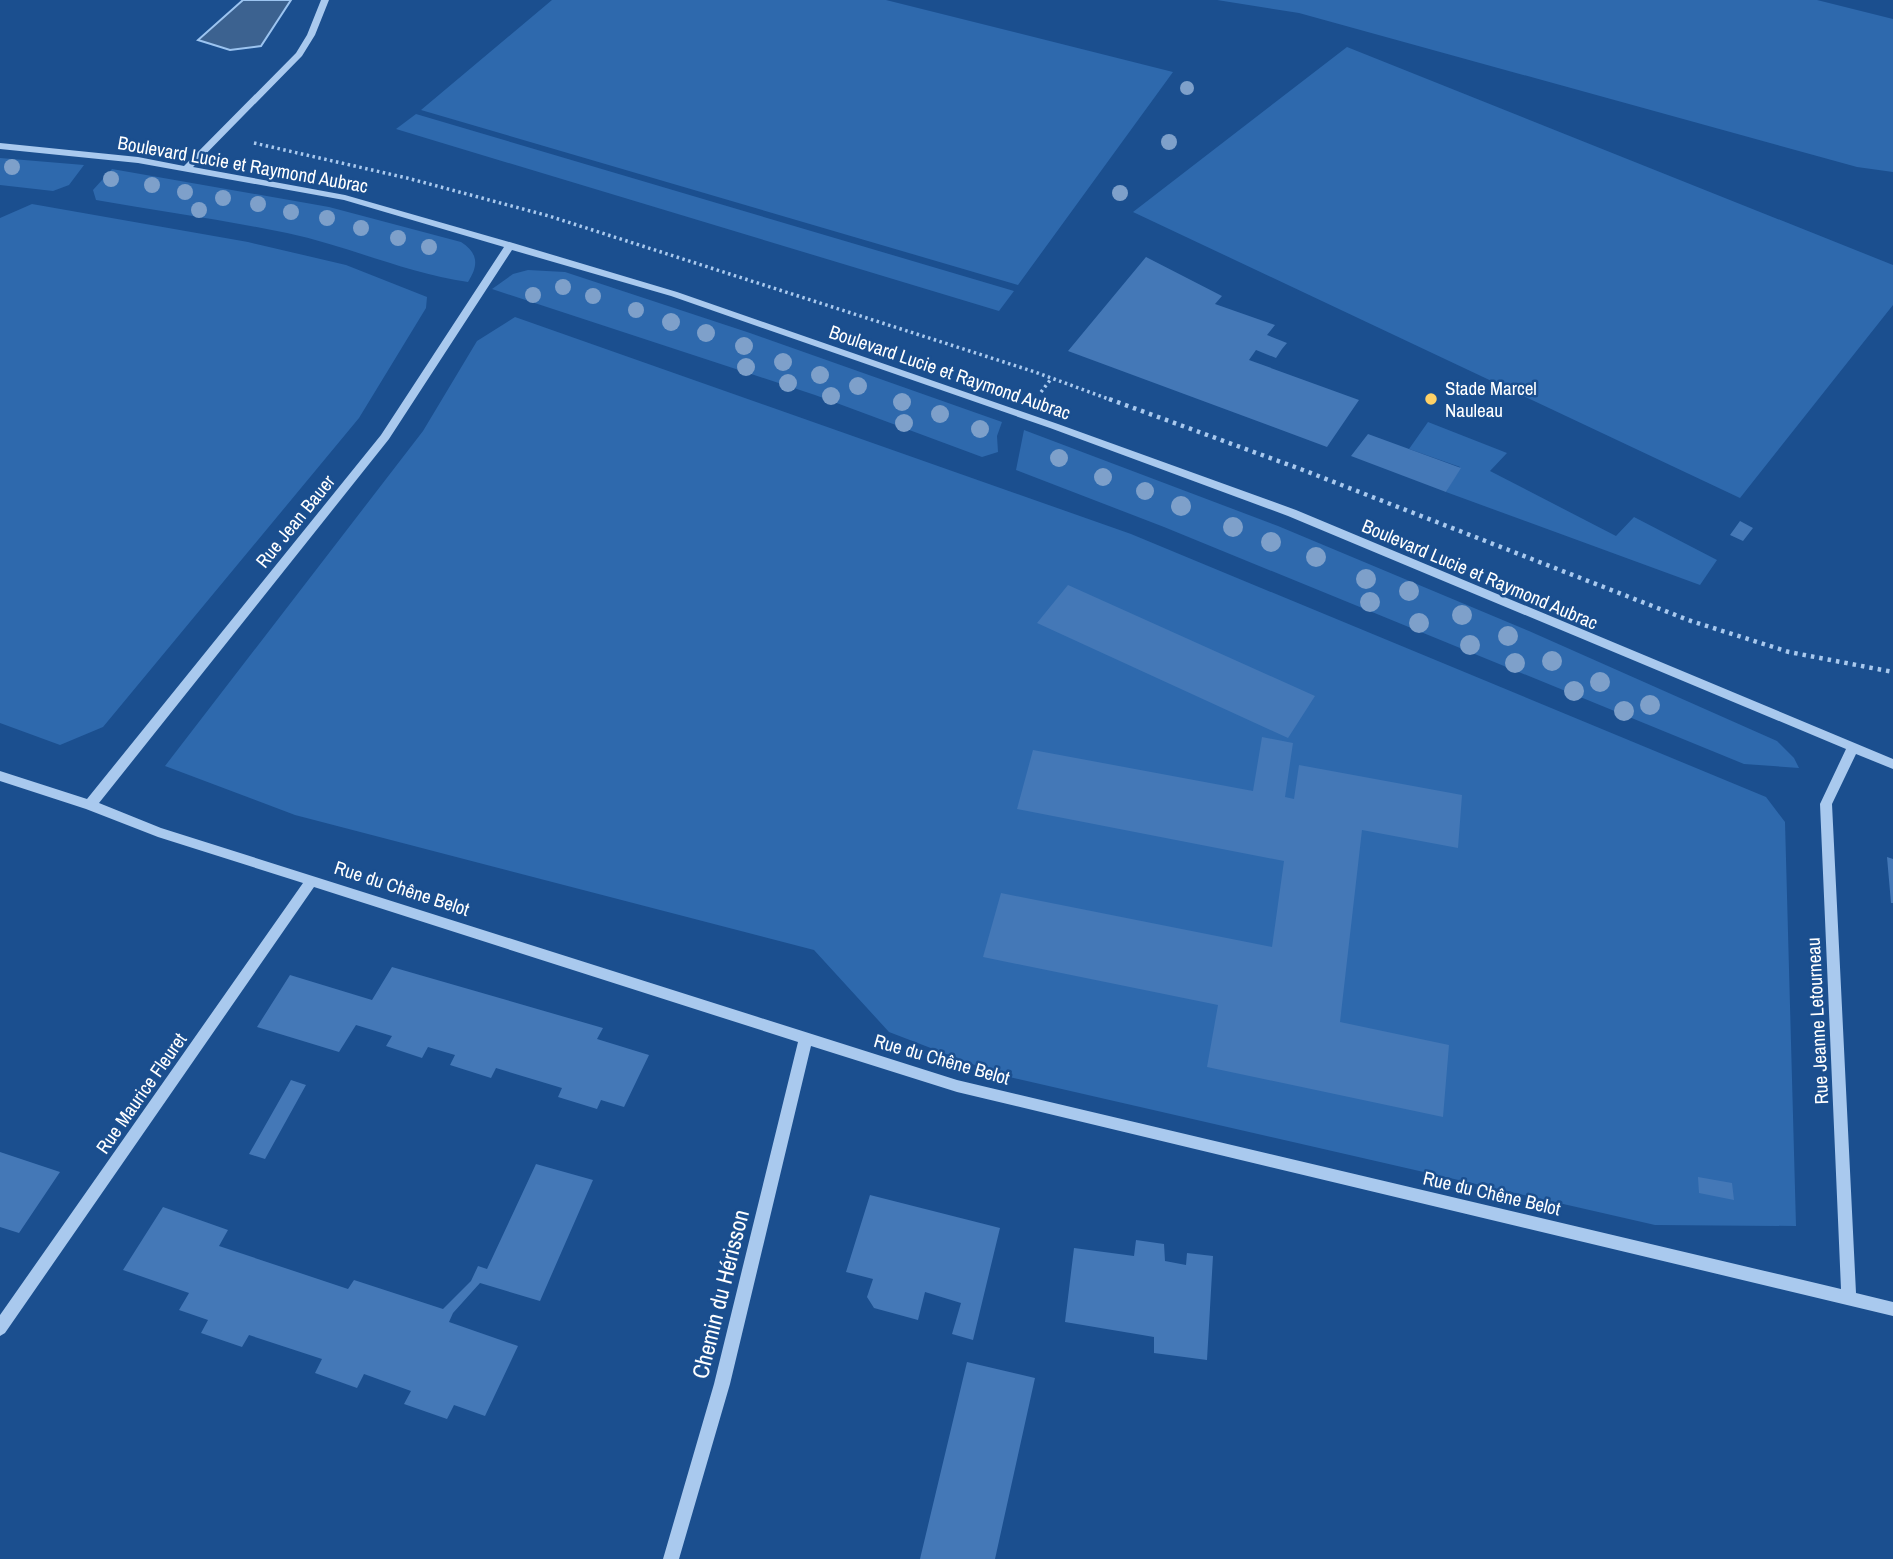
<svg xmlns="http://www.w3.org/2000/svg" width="1893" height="1559" viewBox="0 0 1893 1559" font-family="'Archivo Narrow',sans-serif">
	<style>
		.green { fill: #2e69ad }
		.water { fill: #3c6290; stroke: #9cc4f0; stroke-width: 2 }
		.building { fill: #4478b7 }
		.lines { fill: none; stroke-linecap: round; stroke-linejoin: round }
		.path-far1 { stroke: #a9c9ee; stroke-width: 3.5; stroke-dasharray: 2.5 3.5; stroke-linecap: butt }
		.path { stroke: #a9c9ee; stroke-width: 4.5; stroke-dasharray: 3.5 5; stroke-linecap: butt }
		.minor { fill: #a9c9ee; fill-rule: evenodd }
		.tree { fill: #7ea0ca }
		.poi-dot { fill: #ffd166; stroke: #1b4f8f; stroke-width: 2.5 }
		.labels { text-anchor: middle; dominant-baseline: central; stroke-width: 5; stroke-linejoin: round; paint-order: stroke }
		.street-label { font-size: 19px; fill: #fff; stroke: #1b4f8f }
		.poi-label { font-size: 19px; fill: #fff; stroke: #1b4f8f; text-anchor: start }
		.near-street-label { font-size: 23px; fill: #fff; stroke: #1b4f8f }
	</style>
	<rect width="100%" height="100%" fill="#1b4f8f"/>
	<path class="green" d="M552,0H886L1173,72L1018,285L421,110Z
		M1217,0H1817L1893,19V172L1857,167L1299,13Z
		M1347,47L1893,265V305L1740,498L1133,212Z
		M416,114L1014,291L999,311L396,129Z
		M0,158L84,165L69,185L53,191L0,185Z
		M112,169L329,207L461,242C478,253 479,265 468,282C406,273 348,246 287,233C224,220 159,211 96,200L93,190Z
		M32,204L248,242L346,265L427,297L426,308L359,418L103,727L60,745L0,723V218Z
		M528,270L565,272L750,333L1002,422L997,436L998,452L982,457L815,395L492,289L513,274Z
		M515,317L1131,534L1766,797L1785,822L1796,1226L1655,1225L1001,1075L889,1032L814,950L295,815L165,766L423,431L477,341Z
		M1428,422L1507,453L1490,471L1616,536L1634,517L1717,560L1700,585L1446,492L1460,467L1409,449Z
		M1024,430L1278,526L1529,631L1777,741L1794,758L1799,768L1744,764L1164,527L1016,470Z"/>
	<path class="water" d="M243,0H291L261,46L230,50L198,40Z"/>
	<path class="building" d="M1146,257L1222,296L1215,304L1275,325L1267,335L1287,343L1282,349L1276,358L1256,350L1249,360L1359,400L1327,447L1068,351Z
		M1368,434L1409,449L1461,468L1446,492L1351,456Z
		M1740,521L1753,528L1743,541L1730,535Z
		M1068,585L1315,696L1288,738L1037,623Z
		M1262,737L1293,743L1285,797L1294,799L1299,765L1462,795L1458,848L1362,830L1340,1022L1449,1045L1443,1117L1207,1067L1218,1005L983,957L1001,893L1272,947L1284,861L1017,809L1033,750L1253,791Z
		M1887,857L1893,859V903H1891Z
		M392,967L603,1028L597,1039L649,1055L624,1107L601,1100L597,1109L558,1097L562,1088L496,1068L491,1078L450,1065L455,1055L428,1047L422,1058L386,1046L392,1036L356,1025L339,1052L257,1027L290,975L372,1000Z
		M291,1080L306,1085L265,1159L249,1154Z
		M0,1152L60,1172L19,1233L0,1227Z
		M536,1164L593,1180L540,1301L480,1283L453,1313L449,1322L518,1346L485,1416L454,1405L447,1419L404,1404L411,1391L364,1374L357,1388L315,1373L322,1359L249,1335L242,1347L201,1333L208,1320L179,1310L189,1293L123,1270L163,1207L228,1230L219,1246L348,1289L354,1280L443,1309L471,1281L478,1266L487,1269Z
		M1698,1177L1732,1183L1734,1200L1699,1193Z
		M870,1195L1000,1228L973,1340L952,1334L961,1303L925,1292L918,1320L874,1308L867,1297L873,1279L846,1272Z
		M1136,1240L1164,1244L1165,1261L1186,1265L1187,1253L1213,1256L1207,1360L1154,1353V1337L1065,1322L1074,1248L1134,1256Z
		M967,1362L1035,1378L995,1559H920Z"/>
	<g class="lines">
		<path class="path-far1" d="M254,143L407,178L549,216L1035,372L1114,401
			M1041,392L1051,379"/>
		<path class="path" d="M1109,399L1303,470L1691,621L1789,652L1893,672"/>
		<path class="minor" d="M321,0H329L315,35L302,56L193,167L345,195L513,243L677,292L1058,424L1296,510L1893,759V769L1856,754L1832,804L1856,1293L1893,1302V1316L957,1092L811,1046L730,1384L679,1559H663L714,1384L798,1042L314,887L5,1333L0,1336V1315L303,883L158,837L86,809L0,781V771L87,799L381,435L504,247L344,200L138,163L0,149V143L138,157L184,166L296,53L307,35ZM512,250L671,296L1050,428L1288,516L1846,749L1820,804L1841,1289L957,1080L161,828L99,803L389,439Z"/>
	</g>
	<g class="tree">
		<circle cx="1187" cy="88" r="7"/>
		<circle cx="1169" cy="142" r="8"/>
		<circle cx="12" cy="167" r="8"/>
		<circle cx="111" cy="179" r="8"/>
		<circle cx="152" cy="185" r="8"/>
		<circle cx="185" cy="192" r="8"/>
		<circle cx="1120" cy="193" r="8"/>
		<circle cx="223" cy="198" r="8"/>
		<circle cx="258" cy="204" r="8"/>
		<circle cx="199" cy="210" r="8"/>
		<circle cx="291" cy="212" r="8"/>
		<circle cx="327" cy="218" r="8"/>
		<circle cx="361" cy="228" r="8"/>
		<circle cx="398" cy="238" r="8"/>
		<circle cx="429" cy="247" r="8"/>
		<circle cx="563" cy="287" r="8"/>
		<circle cx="533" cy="295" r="8"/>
		<circle cx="593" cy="296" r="8"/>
		<circle cx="636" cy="310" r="8"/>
		<circle cx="671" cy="322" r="9"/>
		<circle cx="706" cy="333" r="9"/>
		<circle cx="744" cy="346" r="9"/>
		<circle cx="783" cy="362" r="9"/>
		<circle cx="746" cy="367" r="9"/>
		<circle cx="820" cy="375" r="9"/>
		<circle cx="788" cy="383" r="9"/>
		<circle cx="858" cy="386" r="9"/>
		<circle cx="831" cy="396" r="9"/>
		<circle cx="902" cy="402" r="9"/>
		<circle cx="940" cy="414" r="9"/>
		<circle cx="904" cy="423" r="9"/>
		<circle cx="980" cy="429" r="9"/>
		<circle cx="1059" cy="458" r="9"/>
		<circle cx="1103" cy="477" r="9"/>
		<circle cx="1145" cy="491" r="9"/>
		<circle cx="1181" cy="506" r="10"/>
		<circle cx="1233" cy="527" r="10"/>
		<circle cx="1271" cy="542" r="10"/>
		<circle cx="1316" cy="557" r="10"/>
		<circle cx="1366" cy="579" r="10"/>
		<circle cx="1409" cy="591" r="10"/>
		<circle cx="1370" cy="602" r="10"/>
		<circle cx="1462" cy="615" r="10"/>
		<circle cx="1419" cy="623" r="10"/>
		<circle cx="1508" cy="636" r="10"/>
		<circle cx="1470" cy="645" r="10"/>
		<circle cx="1552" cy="661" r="10"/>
		<circle cx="1515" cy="663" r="10"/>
		<circle cx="1600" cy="682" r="10"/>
		<circle cx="1574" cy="691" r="10"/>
		<circle cx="1650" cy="705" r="10"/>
		<circle cx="1624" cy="711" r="10"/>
	</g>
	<circle class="poi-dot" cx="1431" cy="399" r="7"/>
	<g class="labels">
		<g class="street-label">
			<text transform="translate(243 164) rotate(10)">Boulevard Lucie et Raymond Aubrac</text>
			<text transform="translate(950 372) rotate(19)">Boulevard Lucie et Raymond Aubrac</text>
			<text transform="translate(295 521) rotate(-51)">Rue Jean Bauer</text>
			<text transform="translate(1480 574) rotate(23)">Boulevard Lucie et Raymond Aubrac</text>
			<text transform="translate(402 888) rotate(18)">Rue du Chêne Belot</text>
			<text transform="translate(1817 1021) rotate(-93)">Rue Jeanne Letourneau</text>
			<text transform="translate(942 1059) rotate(16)">Rue du Chêne Belot</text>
			<text transform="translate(141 1093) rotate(-55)">Rue Maurice Fleuret</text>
			<text transform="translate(1492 1193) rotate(13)">Rue du Chêne Belot</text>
		</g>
		<g class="poi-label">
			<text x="1445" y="388">Stade Marcel<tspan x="1445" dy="22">Nauleau</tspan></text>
		</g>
		<g class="near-street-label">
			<text transform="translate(720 1294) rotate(-76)">Chemin du Hérisson</text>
		</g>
	</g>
</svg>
